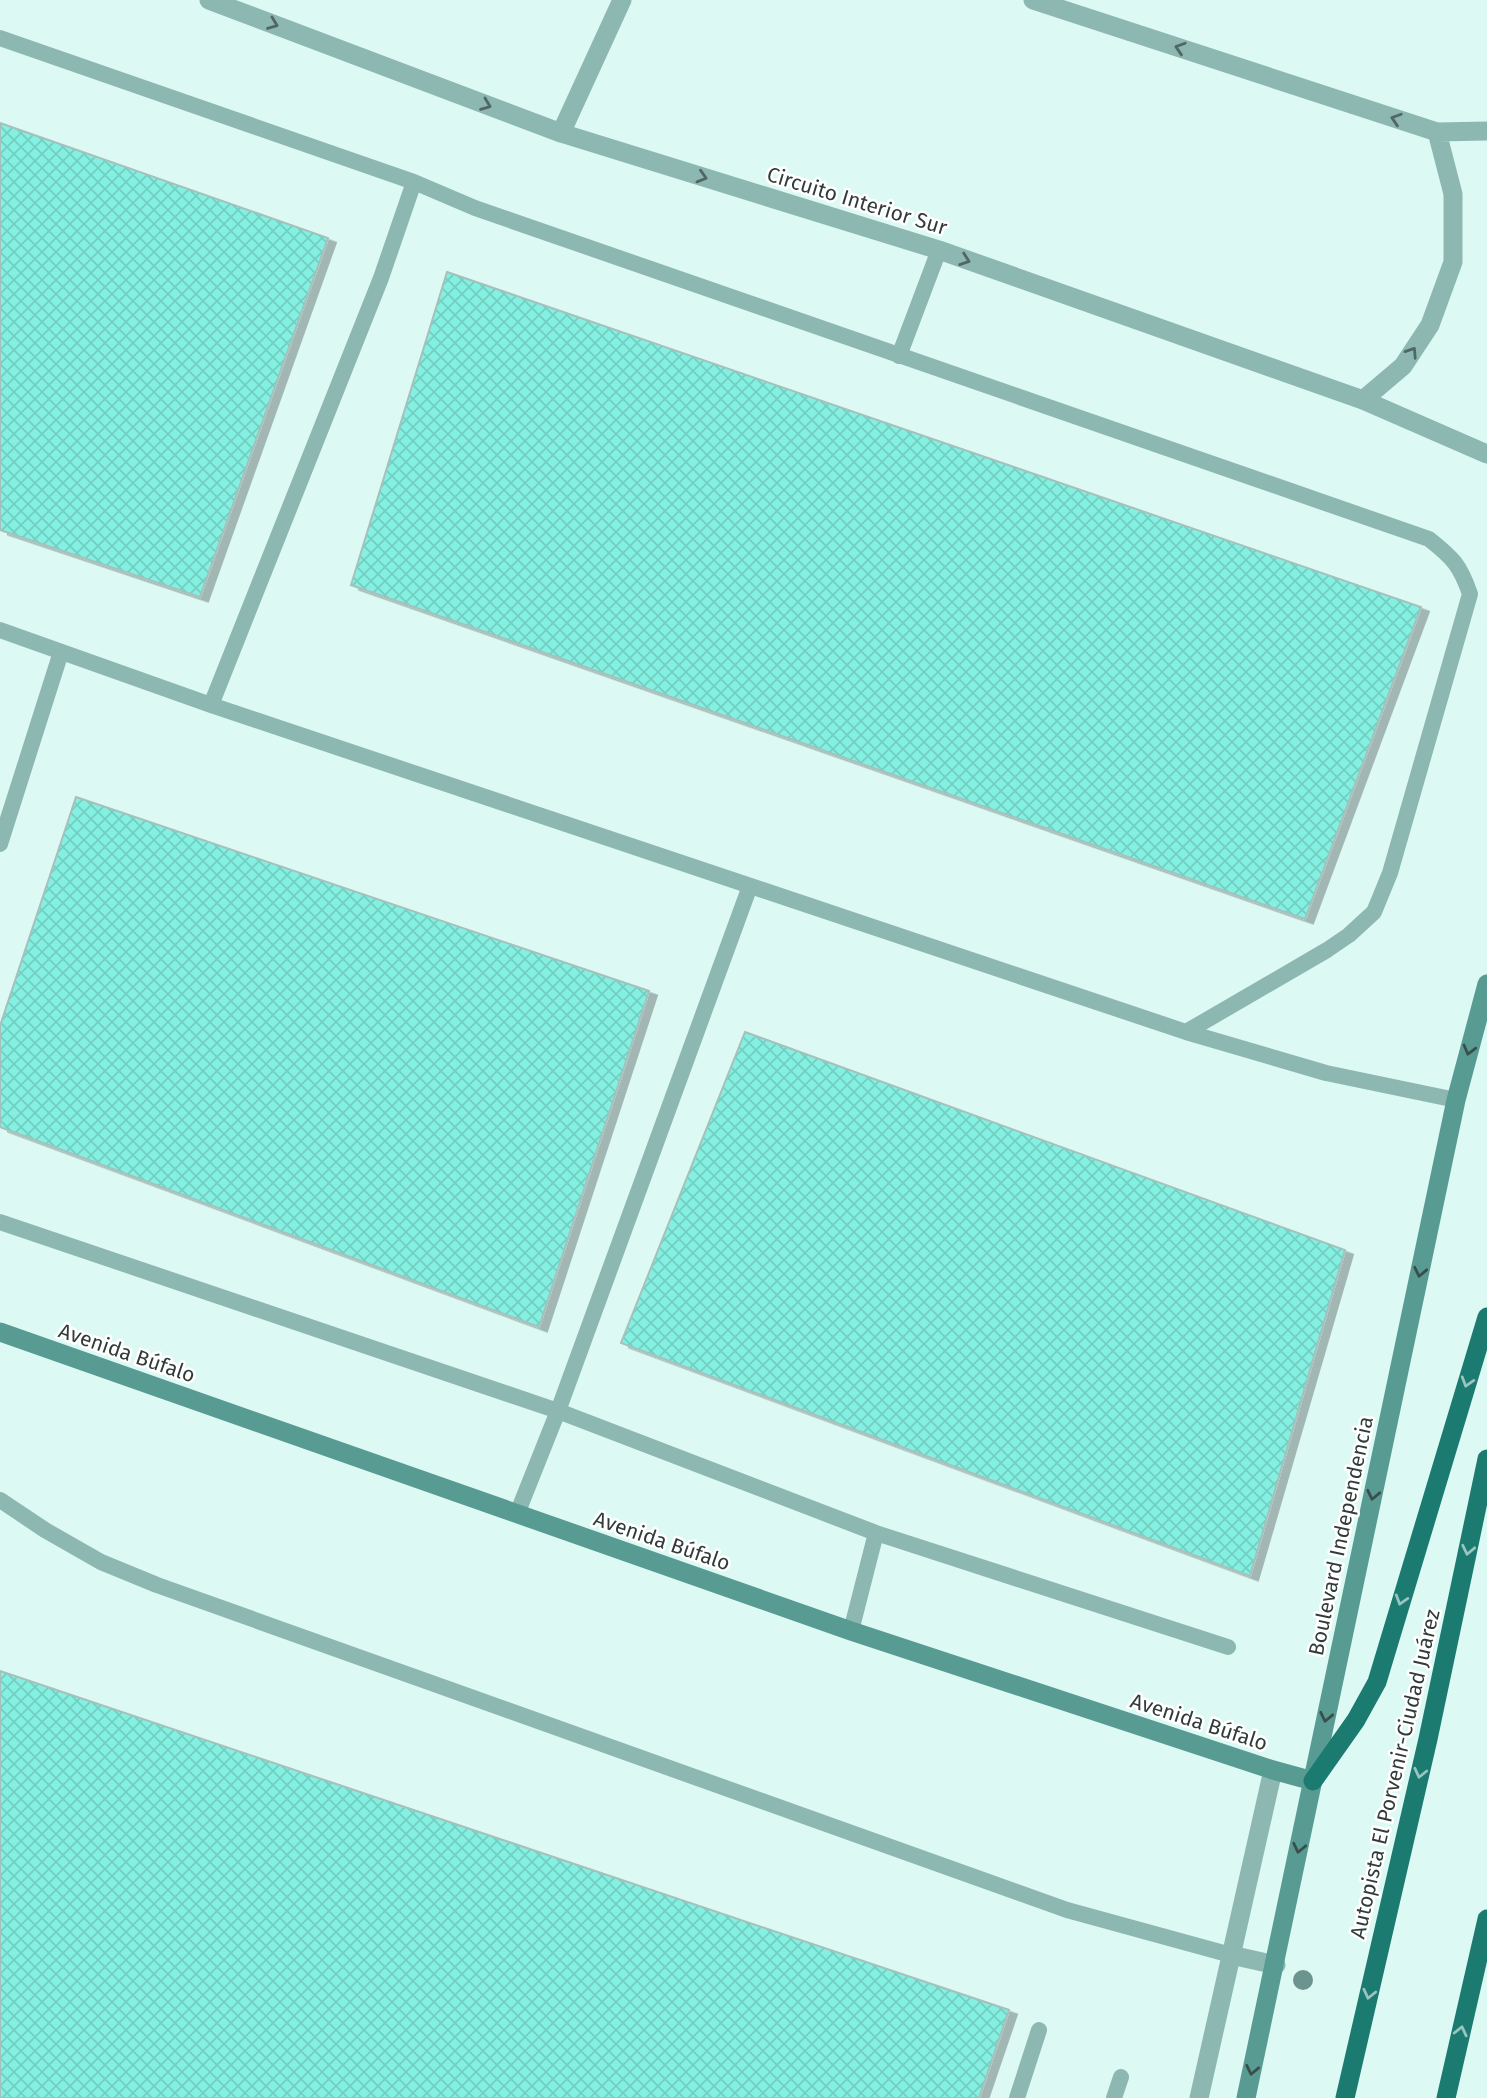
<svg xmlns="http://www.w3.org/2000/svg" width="1487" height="2098" viewBox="0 0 1487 2098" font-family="'Fira Sans',sans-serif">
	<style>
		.building { fill: url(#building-cross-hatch); stroke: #a6c0bc; stroke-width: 2; filter: url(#shadow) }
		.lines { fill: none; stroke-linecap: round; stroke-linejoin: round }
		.service { stroke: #8db8b1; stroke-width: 16 }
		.minor { stroke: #8db8b1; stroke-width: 19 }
		.secondary { stroke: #589b92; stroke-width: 19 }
		.trunk { stroke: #1c7b71; stroke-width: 19 }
		.tree { fill: #6c948f }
		.oneway { stroke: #516764 }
		.oneway2 { stroke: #394f4c }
		.oneway3 { stroke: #99c4bf }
		.labels { text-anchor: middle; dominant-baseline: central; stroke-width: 5; stroke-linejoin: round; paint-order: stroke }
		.street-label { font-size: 21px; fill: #313c3a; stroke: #fff }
	</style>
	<defs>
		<pattern id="building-cross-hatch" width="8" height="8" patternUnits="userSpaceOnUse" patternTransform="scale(1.75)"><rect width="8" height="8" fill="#83f0e1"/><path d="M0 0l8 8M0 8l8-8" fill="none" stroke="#72cfc2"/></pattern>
		<filter id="shadow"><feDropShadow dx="8" dy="4.5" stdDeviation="0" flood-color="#0004"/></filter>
	</defs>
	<rect width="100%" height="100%" fill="#ddf9f4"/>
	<path class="building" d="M0,123L328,238L200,597L0,530Z
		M447,272L1421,607L1305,919L351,585Z
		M76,797L649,991L539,1327L0,1127V1026Z
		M745,1032L1345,1250L1250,1576L621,1343Z
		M0,1671L1009,2010L979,2098H0Z"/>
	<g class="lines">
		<path class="service" d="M0,38L414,182
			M899,356L939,250
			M0,630L211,705L1186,1032L1326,1073L1456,1100
			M211,705L381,278L414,182L475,208L1429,539C1453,558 1460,565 1470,594L1390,873L1374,912L1349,935L1327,950L1186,1032
			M0,844L61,652
			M0,1222L558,1411L876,1533L1228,1647
			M0,1500L45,1530L101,1562L157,1585L1067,1910L1231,1955
			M517,1514L558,1411L750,886
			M851,1631L876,1533
			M1017,2098L1039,2030
			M1114,2098L1121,2077"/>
		<path class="minor" d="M209,0L561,133L939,250L1363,400L1487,454
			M1033,0L1437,132L1487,131
			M561,133L622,0
			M1363,400L1403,366L1430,325L1453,262V194L1437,132
			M1231,1955L1276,1965
			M1199,2098L1273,1770"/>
		<path class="secondary" d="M0,1332L851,1631L1273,1770L1313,1781
			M1246,2098L1456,1100L1487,984"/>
		<path class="trunk" d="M1313,1781L1356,1720L1377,1682L1487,1317
			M1345,2098L1428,1739L1487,1459
			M1446,2098L1487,1919"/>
	</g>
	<circle class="tree" cx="1303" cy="1980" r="10"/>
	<defs><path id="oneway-chevron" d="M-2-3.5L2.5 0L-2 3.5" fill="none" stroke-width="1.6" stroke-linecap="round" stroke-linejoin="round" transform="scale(1.75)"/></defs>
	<g class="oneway">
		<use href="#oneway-chevron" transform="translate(273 24) rotate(21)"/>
		<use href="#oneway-chevron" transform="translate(1180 48) rotate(-162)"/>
		<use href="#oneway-chevron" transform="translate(486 105) rotate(21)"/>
		<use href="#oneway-chevron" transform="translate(1396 119) rotate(-162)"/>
		<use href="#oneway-chevron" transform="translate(702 177) rotate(17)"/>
		<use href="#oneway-chevron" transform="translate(965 260) rotate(19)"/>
		<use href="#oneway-chevron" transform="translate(1412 352) rotate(-57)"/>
	</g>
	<g class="oneway2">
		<use href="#oneway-chevron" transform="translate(1469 1050) rotate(105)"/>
		<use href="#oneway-chevron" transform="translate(1420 1272) rotate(102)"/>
		<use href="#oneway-chevron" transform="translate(1373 1495) rotate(102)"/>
		<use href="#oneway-chevron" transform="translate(1326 1717) rotate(102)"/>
		<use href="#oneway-chevron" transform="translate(1299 1848) rotate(102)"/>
		<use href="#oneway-chevron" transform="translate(1252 2070) rotate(102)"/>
	</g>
	<g class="oneway3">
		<use href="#oneway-chevron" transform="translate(1467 1382) rotate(107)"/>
		<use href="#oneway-chevron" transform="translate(1468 1550) rotate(102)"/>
		<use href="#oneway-chevron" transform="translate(1401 1600) rotate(107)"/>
		<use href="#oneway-chevron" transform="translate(1420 1773) rotate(103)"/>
		<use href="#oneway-chevron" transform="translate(1369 1994) rotate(103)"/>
		<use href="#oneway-chevron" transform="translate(1461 2031) rotate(-77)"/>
	</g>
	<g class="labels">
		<g class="street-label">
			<text transform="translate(857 201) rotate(17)">Circuito Interior Sur</text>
			<text transform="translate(127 1353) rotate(19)">Avenida Búfalo</text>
			<text transform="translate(1341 1536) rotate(-78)">Boulevard Independencia</text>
			<text transform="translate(662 1541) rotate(19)">Avenida Búfalo</text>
			<text transform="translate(1199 1722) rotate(18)">Avenida Búfalo</text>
			<text transform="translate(1395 1774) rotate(-77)">Autopista El Porvenir-Ciudad Juárez</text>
		</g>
	</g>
</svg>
